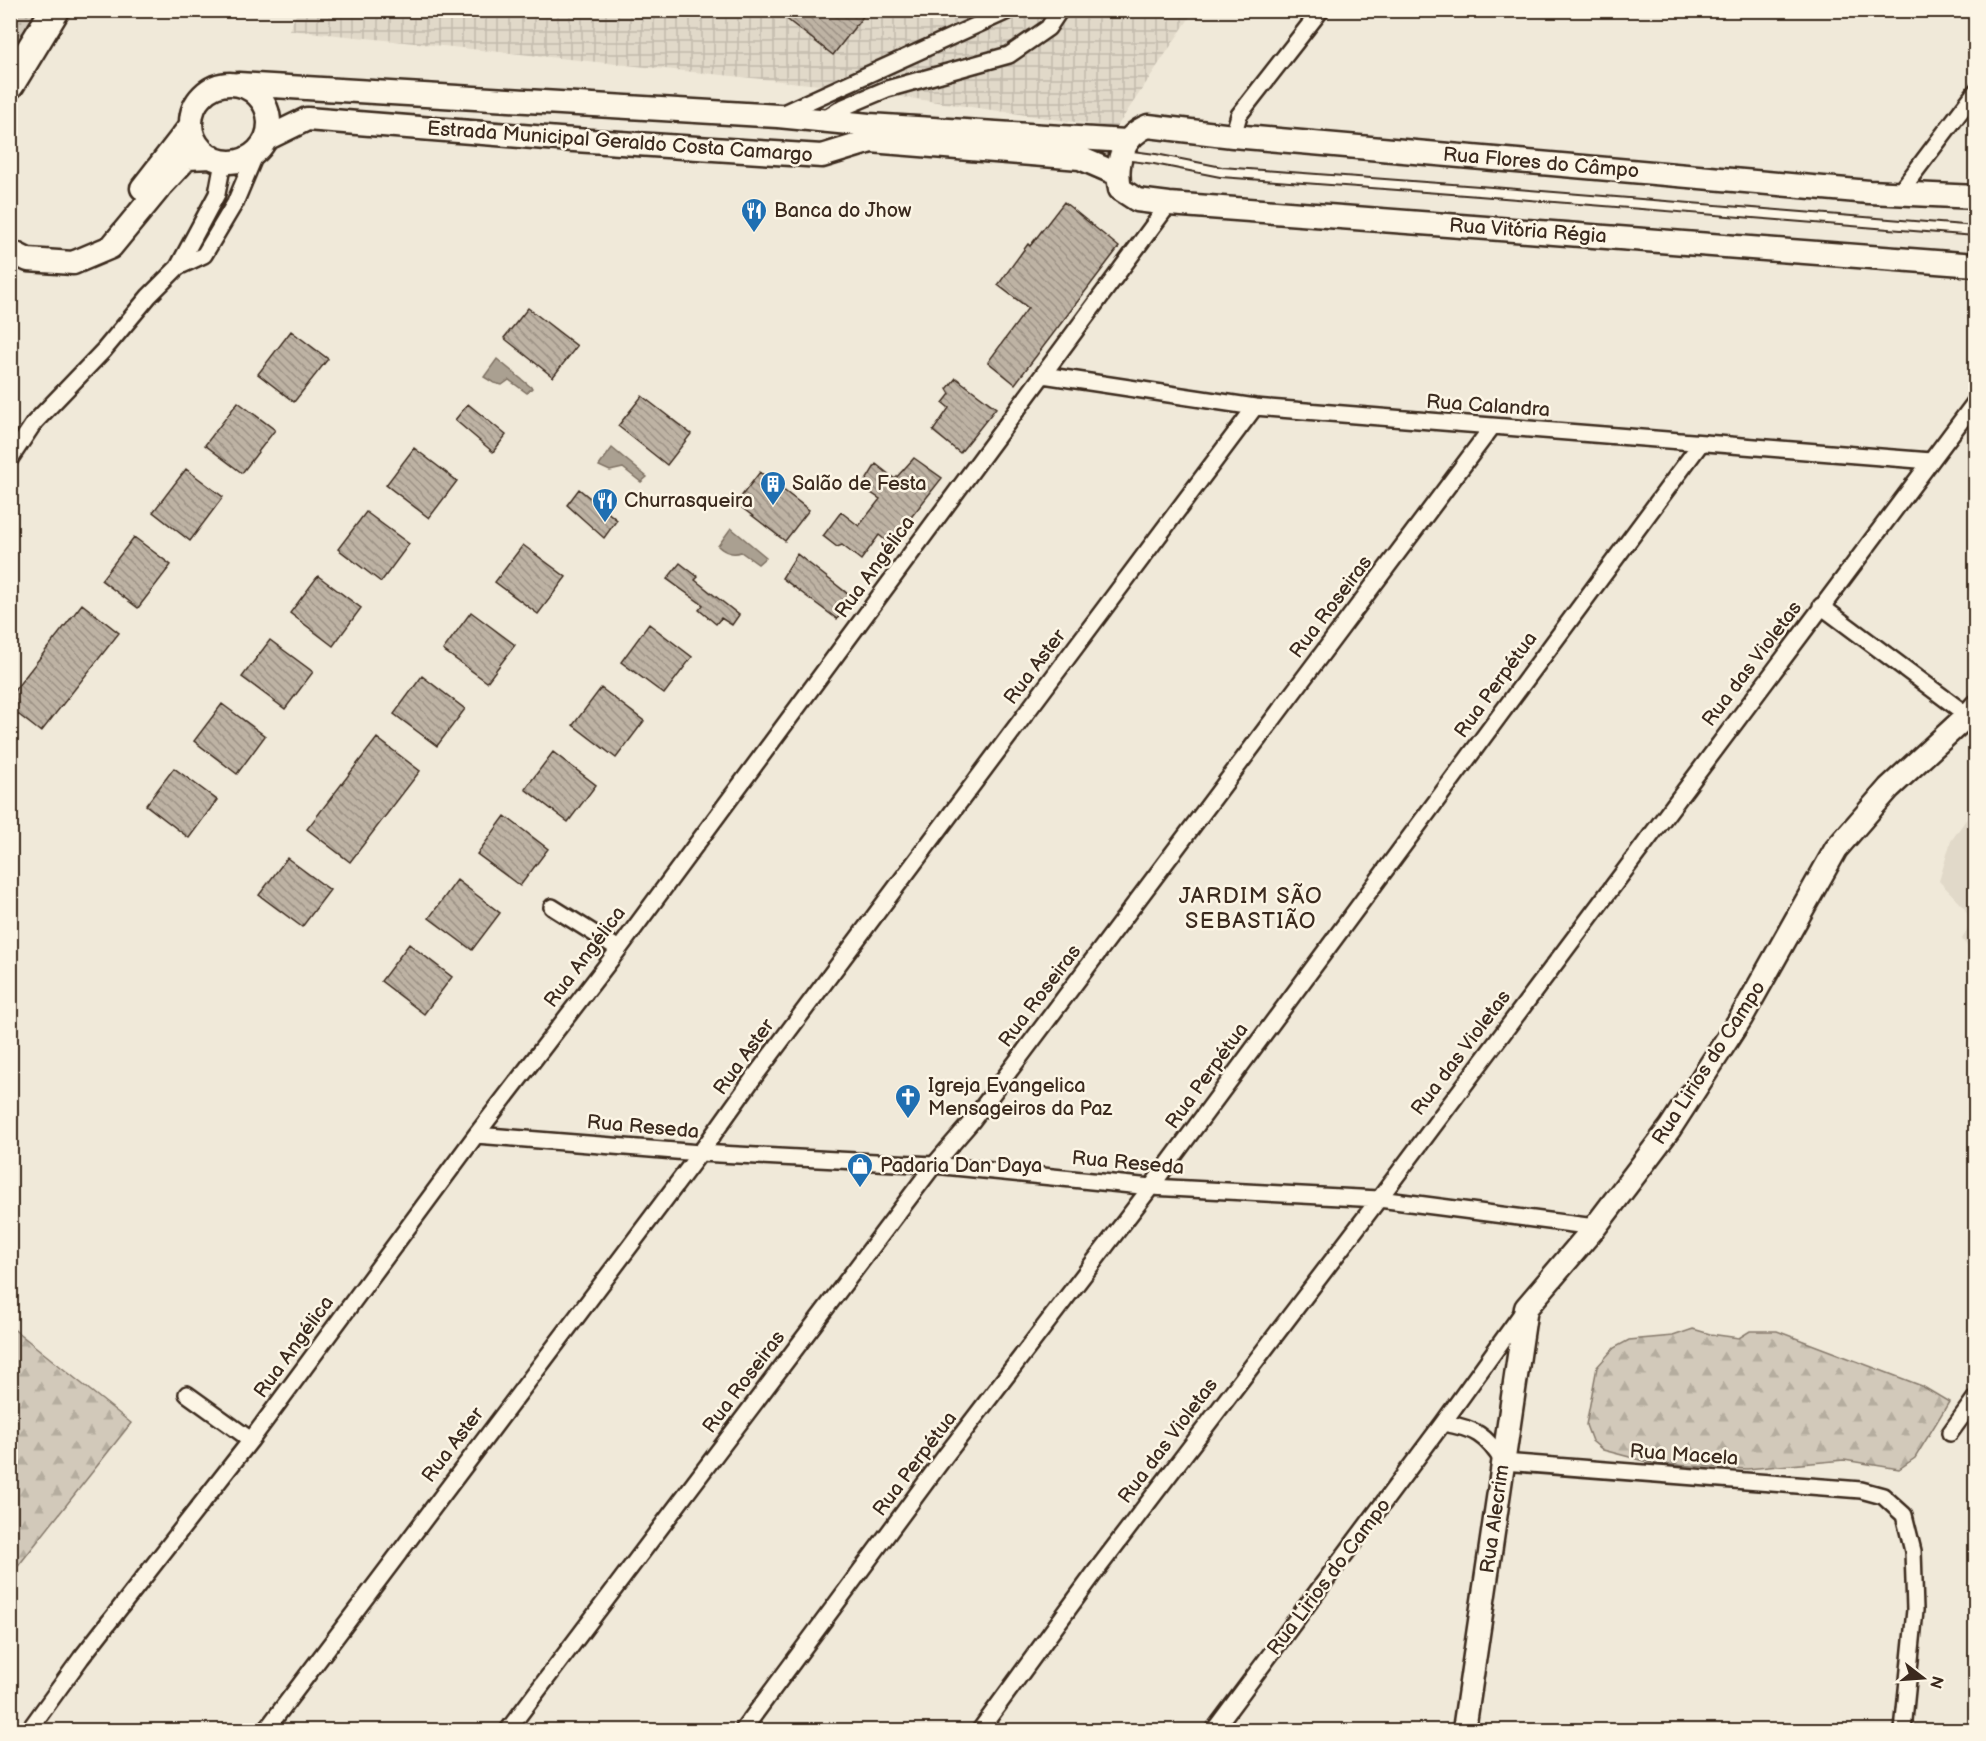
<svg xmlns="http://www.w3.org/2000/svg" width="1986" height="1741" viewBox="0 0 1986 1741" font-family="'Balsamiq Sans',sans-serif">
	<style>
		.built { fill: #e1d9c9 }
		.industrial { fill: url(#industrial-grid) }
		.grass { fill: url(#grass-dots); stroke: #867a6c; stroke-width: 1.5 }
		.forest { fill: url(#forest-firs); stroke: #867a6c; stroke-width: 1.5 }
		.water { fill: #aaa091; stroke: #7e7163; stroke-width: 1.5 }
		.building { fill: url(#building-back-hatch); stroke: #3b2a1e; stroke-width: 1.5 }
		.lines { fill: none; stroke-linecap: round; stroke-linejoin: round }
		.lane-casing { stroke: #3b2a1e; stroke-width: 12 }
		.street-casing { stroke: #3b2a1e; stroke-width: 20 }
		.secondary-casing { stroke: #3b2a1e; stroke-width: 27 }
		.highway-casing { stroke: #3b2a1e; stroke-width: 33 }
		.lane { stroke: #fcf5e5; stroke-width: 8 }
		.street { stroke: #fcf5e5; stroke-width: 15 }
		.secondary { stroke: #fcf5e5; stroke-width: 22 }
		.highway { stroke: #fcf5e5; stroke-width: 28 }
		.labels { text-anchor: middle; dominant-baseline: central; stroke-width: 5; stroke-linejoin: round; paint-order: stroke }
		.street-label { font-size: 20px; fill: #3b2a1e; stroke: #fcf5e5 }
		.poi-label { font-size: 20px; fill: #3b2a1e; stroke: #fcf5e5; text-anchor: start }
		.quarter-label { font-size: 22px; letter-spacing: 1.5px; fill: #3b2a1e; stroke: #fcf5e5 }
	</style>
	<defs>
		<pattern id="industrial-grid" width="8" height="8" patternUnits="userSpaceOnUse" patternTransform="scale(1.5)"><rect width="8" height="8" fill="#e1d9c9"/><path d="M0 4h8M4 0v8" fill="none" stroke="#c2baac"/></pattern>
		<pattern id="grass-dots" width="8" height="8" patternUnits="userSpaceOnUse" patternTransform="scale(1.5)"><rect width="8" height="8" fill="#d2c9ba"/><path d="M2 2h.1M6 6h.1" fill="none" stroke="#b5ad9f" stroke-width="1.8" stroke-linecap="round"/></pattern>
		<pattern id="forest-firs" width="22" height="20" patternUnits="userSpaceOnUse" patternTransform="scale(1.5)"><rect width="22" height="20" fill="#d2c9ba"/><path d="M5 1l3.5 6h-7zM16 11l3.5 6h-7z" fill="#b5ad9f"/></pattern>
		<pattern id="building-back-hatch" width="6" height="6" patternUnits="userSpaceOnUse" patternTransform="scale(1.5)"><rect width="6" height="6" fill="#beb3a4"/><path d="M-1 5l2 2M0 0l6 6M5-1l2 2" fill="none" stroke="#9c9285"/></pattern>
	</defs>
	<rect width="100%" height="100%" fill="#f0e9d9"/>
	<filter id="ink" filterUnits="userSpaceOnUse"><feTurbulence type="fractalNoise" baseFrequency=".0167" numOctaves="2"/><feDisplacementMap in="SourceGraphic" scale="12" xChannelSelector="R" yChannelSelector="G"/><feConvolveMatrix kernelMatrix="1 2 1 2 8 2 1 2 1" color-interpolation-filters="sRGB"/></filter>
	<g filter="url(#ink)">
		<path class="built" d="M1975,807V957L1962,939L1971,923L1964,907L1939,881L1951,841Z"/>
		<path class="industrial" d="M298,10L1194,11L1116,128L819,85L289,30Z"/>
		<path class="grass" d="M11,10L36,11L11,53L10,11Z"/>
		<path class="forest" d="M11,1327L131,1423L11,1575Z
			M1693,1329L1710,1334L1739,1338L1750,1331H1777L1922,1386L1949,1402L1915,1458L1899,1469L1844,1460L1747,1469L1656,1464L1603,1450L1592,1441L1586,1425L1597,1367L1614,1348L1629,1340L1673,1336Z"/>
		<path class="water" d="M497,359L532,388L527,393L509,380L502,385L494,383L484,377Z
			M612,448L647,477L641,482L623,468L610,471L599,466Z
			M731,528L766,557L758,564L741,552C733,555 724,552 718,546Z"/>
		<path class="building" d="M775,10H868L833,55Z
			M1064,202L1119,247L1015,384L988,362L1028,308L998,285L1028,244L1030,246Z
			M528,308L577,346L553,377L504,338Z
			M291,331L328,359L294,402L258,374Z
			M956,378L996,408L960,453L933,431L949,408L943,403L950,394L947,389Z
			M642,396L691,434L667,465L618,426Z
			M238,402L275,430L242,473L205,445Z
			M468,404L506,435L493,452L455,420Z
			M414,448L457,481L429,518L386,485Z
			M914,458L942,478L890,544L879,535L861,560L842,545L837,547L823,536L841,512L859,526L880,499L862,487L876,464L895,479Z
			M186,469L223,497L190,541L153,512Z
			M760,472L809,510L785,541L736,503Z
			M579,489L617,520L604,538L567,505Z
			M366,512L409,544L381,582L338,549Z
			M134,537L171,565L138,608L101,580Z
			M523,545L566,577L538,614L495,582Z
			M797,554L853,598L837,619L782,578Z
			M680,563L698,577L695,580L739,615L732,625L721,618L716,624L699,610L703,605L667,579Z
			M318,576L361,608L333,646L290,613Z
			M82,604L119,633L41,732L10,708V696Z
			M471,612L515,645L487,682L443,650Z
			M649,624L692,657L664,694L621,662Z
			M270,640L313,672L285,709L242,677Z
			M422,676L465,709L437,746L394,714Z
			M601,688L644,721L616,758L573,725Z
			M222,704L265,736L237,774L194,741Z
			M377,738L420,771L350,862L307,829Z
			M553,752L596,785L568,822L525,789Z
			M174,768L217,800L189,838L146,805Z
			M505,816L548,849L520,886L477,854Z
			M287,858L330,890L302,927L259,895Z
			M457,880L500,913L472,950L429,918Z
			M409,944L452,977L424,1014L381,981Z"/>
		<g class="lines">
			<defs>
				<path id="lane" d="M1124,155L1155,159L1221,172L1479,191L1976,231"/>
				<path id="street" d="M781,114L1010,10
					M823,120L844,107L887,89L1009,55L1048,28L1060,10
					M1233,136L1239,115L1321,10
					M1899,193L1976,91
					M178,267L204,255L235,203L256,153
					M1043,375L1255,407L1931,461
					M10,459L34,423L104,350L149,296L178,267L217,194L223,162
					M1821,606L1975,721
					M552,907L619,949
					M476,1135L700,1153L934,1165L1151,1187L1379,1199L1595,1227
					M187,1394L251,1440
					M1443,1423C1474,1428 1487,1435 1503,1462L1861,1490L1883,1496L1904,1515L1913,1551L1915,1610L1903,1730
					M1950,1433L1976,1397
					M29,1730L81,1658L251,1440L476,1135L619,949L1169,204
					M266,1730L700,1153L752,1080L1255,407
					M508,1730L934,1165L972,1121L1492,427
					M743,1730L946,1455L1151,1187L1701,443
					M980,1730L1096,1571L1379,1199L1976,401
					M1214,1730L1443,1423L1522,1313"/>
				<path id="secondary" d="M191 123a39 39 0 1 1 78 0a39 39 0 1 1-78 0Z
					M238,84L778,116L869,125L1126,141
					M266,139L307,119L559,139L822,156L871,141L1080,158L1117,174
					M142,188L191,125
					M1976,197L1869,192L1233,136L1148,126C1122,136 1115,164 1120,189L1137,200L1169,204L1976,265
					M10,251L28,260L73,263L111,247L162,185L187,158L212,157
					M1464,1730L1526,1308L1595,1227L1670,1128L1741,1018L1836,849L1889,788L1968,715L1976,706"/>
				<path id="highway" d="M10,84L55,10"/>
			</defs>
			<use href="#lane" class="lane-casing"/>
			<use href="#street" class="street-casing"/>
			<use href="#secondary" class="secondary-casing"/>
			<use href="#highway" class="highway-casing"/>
			<use href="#lane" class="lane"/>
			<use href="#street" class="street"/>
			<use href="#secondary" class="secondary"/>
			<use href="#highway" class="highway"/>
		</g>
	</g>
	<defs>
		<symbol id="restaurant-pin" viewBox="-11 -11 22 30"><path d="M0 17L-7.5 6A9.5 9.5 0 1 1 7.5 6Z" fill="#1f6fb2" stroke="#fcf5e5"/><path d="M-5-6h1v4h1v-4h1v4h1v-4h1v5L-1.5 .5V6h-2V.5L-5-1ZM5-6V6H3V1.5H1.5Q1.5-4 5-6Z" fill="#fff"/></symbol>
		<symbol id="building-pin" viewBox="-11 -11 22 30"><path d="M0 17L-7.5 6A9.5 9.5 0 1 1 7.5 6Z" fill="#1f6fb2" stroke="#fcf5e5"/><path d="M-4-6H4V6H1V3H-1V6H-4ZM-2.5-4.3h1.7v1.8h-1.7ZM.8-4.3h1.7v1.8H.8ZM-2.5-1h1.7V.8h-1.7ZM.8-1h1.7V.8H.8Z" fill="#fff"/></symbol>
		<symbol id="church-pin" viewBox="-11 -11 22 30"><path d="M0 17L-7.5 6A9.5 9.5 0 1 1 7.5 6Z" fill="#1f6fb2" stroke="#fcf5e5"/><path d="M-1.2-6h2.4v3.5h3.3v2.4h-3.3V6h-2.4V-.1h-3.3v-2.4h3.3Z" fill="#fff"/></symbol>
		<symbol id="shop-pin" viewBox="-11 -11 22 30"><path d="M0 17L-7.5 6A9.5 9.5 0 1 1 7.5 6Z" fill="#1f6fb2" stroke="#fcf5e5"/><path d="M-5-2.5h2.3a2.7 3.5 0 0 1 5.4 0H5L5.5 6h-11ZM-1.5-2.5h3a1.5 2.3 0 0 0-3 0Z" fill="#fff"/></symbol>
	</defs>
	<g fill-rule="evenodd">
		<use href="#restaurant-pin" x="739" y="196" width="30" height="40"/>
		<use href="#building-pin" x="758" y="469" width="30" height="40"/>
		<use href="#restaurant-pin" x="590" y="486" width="30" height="40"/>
		<use href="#church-pin" x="893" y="1082" width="30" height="40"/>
		<use href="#shop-pin" x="845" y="1151" width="30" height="40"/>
	</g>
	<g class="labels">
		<g class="street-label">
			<text transform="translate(620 142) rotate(4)">Estrada Municipal Geraldo Costa Camargo</text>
			<text transform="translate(1541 163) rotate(5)">Rua Flores do Câmpo</text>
			<text transform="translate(1528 231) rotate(4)">Rua Vitória Régia</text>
			<text transform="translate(1488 406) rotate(4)">Rua Calandra</text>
			<text transform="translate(875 567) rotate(-54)">Rua Angélica</text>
			<text transform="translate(1331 607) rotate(-53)">Rua Roseiras</text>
			<text transform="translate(1752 664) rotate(-53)">Rua das Violetas</text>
			<text transform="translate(1035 667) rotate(-53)">Rua Aster</text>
			<text transform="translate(1496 685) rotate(-54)">Rua Perpétua</text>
			<text transform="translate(585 957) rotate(-53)">Rua Angélica</text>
			<text transform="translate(1040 996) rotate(-53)">Rua Roseiras</text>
			<text transform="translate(1461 1053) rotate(-53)">Rua das Violetas</text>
			<text transform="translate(744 1057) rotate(-54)">Rua Aster</text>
			<text transform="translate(1709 1063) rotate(-57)">Rua Lirios do Campo</text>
			<text transform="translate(1207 1076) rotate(-54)">Rua Perpétua</text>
			<text transform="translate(643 1127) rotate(5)">Rua Reseda</text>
			<text transform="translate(1128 1163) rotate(5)">Rua Reseda</text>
			<text transform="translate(294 1347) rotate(-54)">Rua Angélica</text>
			<text transform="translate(744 1382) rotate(-53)">Rua Roseiras</text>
			<text transform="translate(1168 1441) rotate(-53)">Rua das Violetas</text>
			<text transform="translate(453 1445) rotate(-53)">Rua Aster</text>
			<text transform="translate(1684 1455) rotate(4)">Rua Macela</text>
			<text transform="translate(915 1464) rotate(-53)">Rua Perpétua</text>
			<text transform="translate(1495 1519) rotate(-82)">Rua Alecrim</text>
			<text transform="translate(1329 1577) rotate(-53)">Rua Lirios do Campo</text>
		</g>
		<g class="poi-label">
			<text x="774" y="211">Banca do Jhow</text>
			<text x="792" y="484">Salão de Festa</text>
			<text x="624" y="501">Churrasqueira</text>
			<text x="928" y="1086">Igreja Evangelica<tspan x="928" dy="23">Mensageiros da Paz</tspan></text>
			<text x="880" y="1166">Padaria Dan Daya</text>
		</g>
		<g class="quarter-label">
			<text x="1251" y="896">JARDIM SÃO<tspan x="1251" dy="25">SEBASTIÃO</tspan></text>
		</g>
	</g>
	<rect width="1986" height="1741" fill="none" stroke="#fcf5e5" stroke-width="36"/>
	<rect x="18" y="18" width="1950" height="1705" fill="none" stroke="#3b2a1e" stroke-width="2" filter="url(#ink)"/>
	<g transform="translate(1923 1678) rotate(107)" stroke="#fcf5e5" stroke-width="4.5" paint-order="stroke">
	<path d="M0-4.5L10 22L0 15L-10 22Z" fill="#3b2a1e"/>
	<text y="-9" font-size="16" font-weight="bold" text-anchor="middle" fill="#3b2a1e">N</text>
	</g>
</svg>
